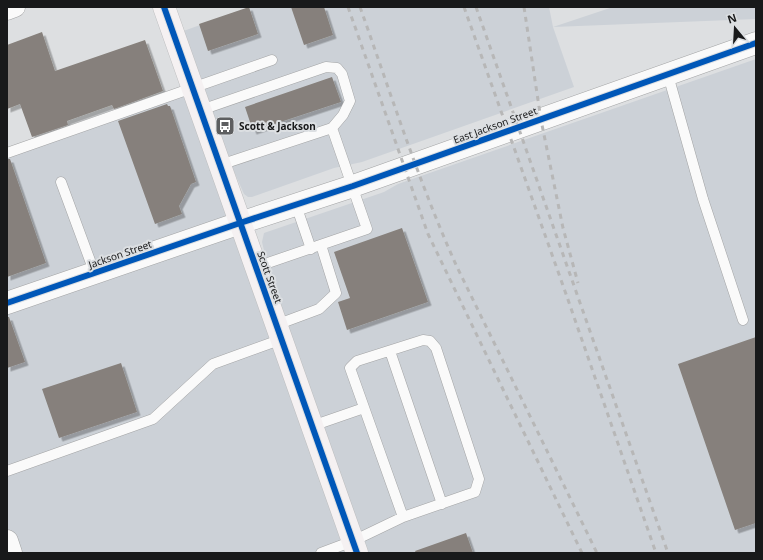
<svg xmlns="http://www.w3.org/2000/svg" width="763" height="560" viewBox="0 0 763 560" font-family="'Noto Sans',sans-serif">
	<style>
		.built { fill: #ccd1d7 }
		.building { fill: #86807b; filter: url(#shadow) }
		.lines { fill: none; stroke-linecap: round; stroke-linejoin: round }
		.lane-casing { stroke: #a3a4a5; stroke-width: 11 }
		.street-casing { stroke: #a3a4a5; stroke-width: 21 }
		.secondary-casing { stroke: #a3a4a5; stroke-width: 23 }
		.primary-casing { stroke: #bcbdbe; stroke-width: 23 }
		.lane { stroke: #fafafa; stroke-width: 10 }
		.street { stroke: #fafafa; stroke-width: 20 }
		.secondary { stroke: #fafafa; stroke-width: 22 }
		.primary { stroke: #f5f1f2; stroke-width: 22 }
		.rail { stroke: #b7b7b7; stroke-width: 3; stroke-dasharray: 5 5; stroke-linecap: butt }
		.cycleway-casing { stroke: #dcdfe2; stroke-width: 8 }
		.cycleway { stroke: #0057b8; stroke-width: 6 }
		.labels { text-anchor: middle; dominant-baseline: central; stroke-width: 4; stroke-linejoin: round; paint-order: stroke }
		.street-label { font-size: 10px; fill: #18191a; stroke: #dcdfe2 }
		.poi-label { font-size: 10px; font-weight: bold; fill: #18191a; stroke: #dcdfe2; text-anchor: start }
	</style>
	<defs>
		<filter id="shadow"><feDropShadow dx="3.5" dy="3.5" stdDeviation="0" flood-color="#0004"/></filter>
	</defs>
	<rect width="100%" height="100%" fill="#dddfe1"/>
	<path class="built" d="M250,7H549L553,27L613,7H756V19L553,27L574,87L362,162L334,168L252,197H248L244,194L196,86L178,33Z
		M756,59V553H13L7,535V304L241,227L289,355L262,242L264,233L384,192L398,184Z
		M195,86L241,225L7,302V153Z"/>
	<path class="building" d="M249,7L258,34L208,51L199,24Z
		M291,7H324L333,35L304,45Z
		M42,32L55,71L145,40L163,91L114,109L112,105L67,121L68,125L32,137L20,104L7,109V45Z
		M332,77L341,102L253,131L245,107Z
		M167,104L168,106H170L196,182L191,184L179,206L182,214L155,224L118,121Z
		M7,159H10L46,263L7,277Z
		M402,228L428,302L347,330L338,302L350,298L334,252Z
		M7,317H9L25,362L7,368Z
		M756,337V523L735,530L678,364Z
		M121,363L137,412L59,438L42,389Z
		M466,533L473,553H416L415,551Z"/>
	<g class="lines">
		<defs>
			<path id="lane" d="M668,75L703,199L743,320
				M201,110L326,67L337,68L342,74L350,101L343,115L332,128
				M7,153L272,60
				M220,165L332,128L367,229L256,267
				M61,182L95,274
				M296,205L311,249
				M276,325L319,309L336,293L321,245
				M390,351L442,504
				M312,426L364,408
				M7,471L153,419L213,364L282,339
				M321,553L353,541L403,517L475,492L479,479L436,348L430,341L423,340L357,361L350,368L403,517"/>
			<path id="street" d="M7,10L15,7"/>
			<path id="secondary" d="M7,303L240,223L353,186L756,43
				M7,541L11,553"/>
			<path id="primary" d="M164,7L357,553"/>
		</defs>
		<use href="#lane" class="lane-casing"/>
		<use href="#street" class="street-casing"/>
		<use href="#secondary" class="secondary-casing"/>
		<use href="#primary" class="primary-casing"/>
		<use href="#lane" class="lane"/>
		<use href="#street" class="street"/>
		<use href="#secondary" class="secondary"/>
		<use href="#primary" class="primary"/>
		<path class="rail" d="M348,7L428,234L582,553
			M360,7C391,94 419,183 457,267L597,553
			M464,7L566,294L656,553
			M476,7L668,553
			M524,7L541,120L563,228L578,283"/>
		<defs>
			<path id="cycleway" d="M164,7L357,553
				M7,303L240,223L353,186L756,43"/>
		</defs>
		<use href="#cycleway" class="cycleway-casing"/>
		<use href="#cycleway" class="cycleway"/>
	</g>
	<defs>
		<symbol id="bus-square" viewBox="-11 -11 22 22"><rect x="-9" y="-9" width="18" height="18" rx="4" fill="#5d5e60" stroke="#dcdfe2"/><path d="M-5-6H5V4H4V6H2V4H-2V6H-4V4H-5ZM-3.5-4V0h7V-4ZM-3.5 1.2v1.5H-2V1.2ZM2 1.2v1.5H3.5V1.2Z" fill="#fff"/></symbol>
	</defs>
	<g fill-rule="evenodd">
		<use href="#bus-square" x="214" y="115" width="22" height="22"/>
	</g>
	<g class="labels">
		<g class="street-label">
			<text transform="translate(495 125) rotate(-20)">East Jackson Street</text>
			<text transform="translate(120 254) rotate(-19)">Jackson Street</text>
			<text transform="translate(270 277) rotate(70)">Scott Street</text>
		</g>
		<g class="poi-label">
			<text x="239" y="126">Scott &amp; Jackson</text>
		</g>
	</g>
	<rect width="763" height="560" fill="none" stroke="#18191a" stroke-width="16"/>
	<g transform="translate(735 28) rotate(342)" stroke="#dcdfe2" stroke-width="3" paint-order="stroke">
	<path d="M0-3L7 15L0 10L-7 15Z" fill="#18191a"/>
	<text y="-6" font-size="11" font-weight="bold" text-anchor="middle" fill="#18191a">N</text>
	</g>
</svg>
